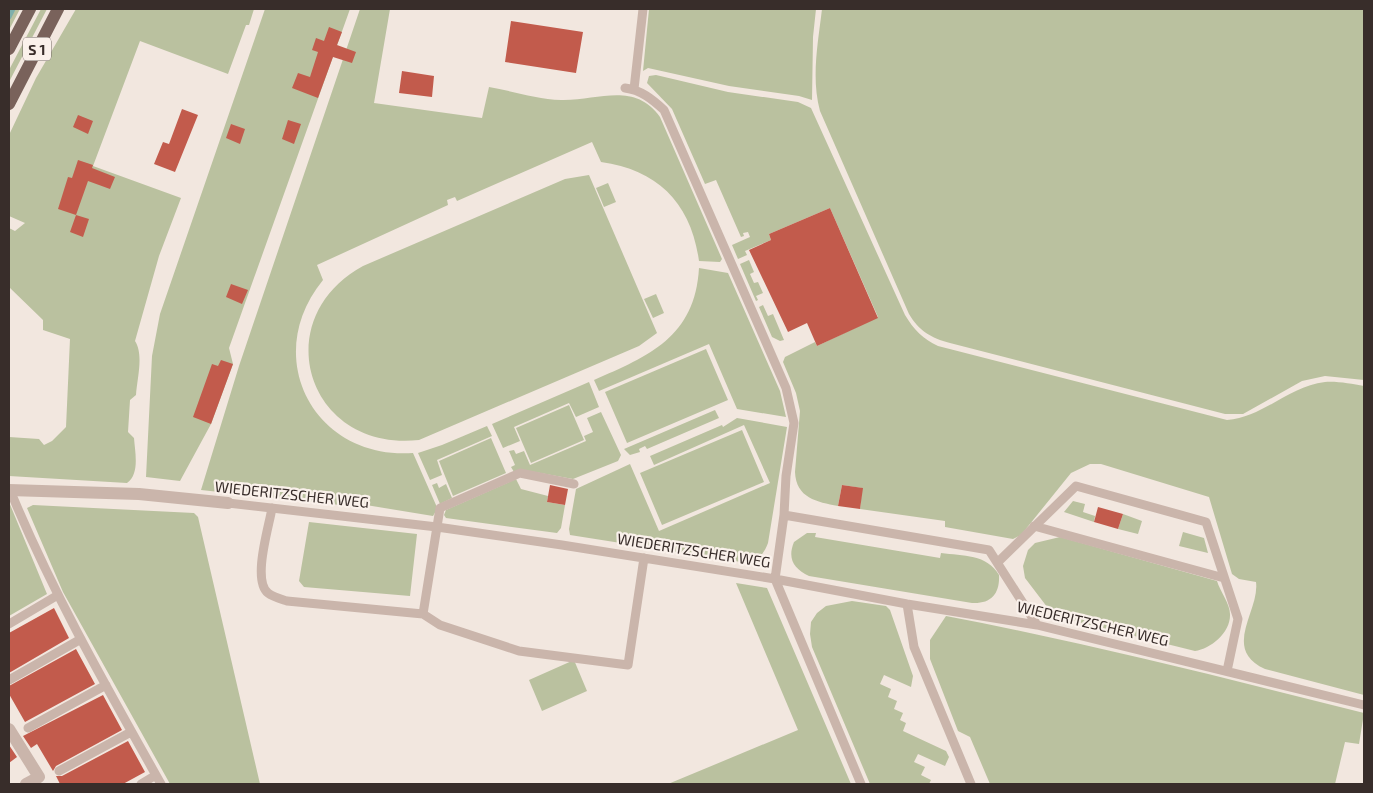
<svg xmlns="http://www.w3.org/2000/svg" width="1373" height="793" viewBox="0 0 1373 793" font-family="'Exo 2',sans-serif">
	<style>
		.green { fill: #bac19f }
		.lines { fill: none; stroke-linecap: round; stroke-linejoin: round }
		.stream { stroke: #7eafab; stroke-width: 5 }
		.building { fill: #c25b4c }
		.lane { stroke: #cab5ab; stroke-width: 9 }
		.street { stroke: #cab5ab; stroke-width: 12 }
		.primary { stroke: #79625b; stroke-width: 12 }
		.labels { text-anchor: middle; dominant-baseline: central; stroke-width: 4.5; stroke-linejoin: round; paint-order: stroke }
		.shield { fill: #faf1eb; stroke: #726864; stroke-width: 1 }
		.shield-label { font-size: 14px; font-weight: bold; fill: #382d2a }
		.street-label { font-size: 15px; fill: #382d2a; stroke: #faf1eb }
	</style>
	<rect width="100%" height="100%" fill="#f2e7df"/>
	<path class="green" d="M9,9H20L9,30Z
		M41,9H47L9,82V70Z
		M76,9H254L249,25H246L228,74L140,41L93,166L181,198L159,256L135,341C144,355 137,379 136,395L130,400L128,432L134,438C135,452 140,474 127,483L9,476V437L39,439L44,445L52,441L66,427L70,339L43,330V320L9,287V228L15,231L25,223L9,216V135L36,78Z
		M265,9H350L229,348L233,364L211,424L180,481L146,477L152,356L160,314Z
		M360,9H390L374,103L482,118L489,87C512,91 537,99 561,100C598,101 634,81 660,117L722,259L720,262L699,261C691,203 658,170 601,162L592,142L457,201L455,197L447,200L448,205L317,265L323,280C260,357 314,460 413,453L436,505V511L433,516L366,505L359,507L201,490L239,366Z
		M649,9H816L813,37L812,100L799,96L729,86L648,68L643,71Z
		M822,9H1364V380L1325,376L1302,381L1243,414H1225L950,343C931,338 919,331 909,314L820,111C811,78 818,43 822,9Z
		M656,75L728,92L798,102L811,108L905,315C914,330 923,339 938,346L1227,420C1264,417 1289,386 1325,382C1337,381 1352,384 1364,386V695L1265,669C1221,649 1260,611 1256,582L1239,579L1232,574L1209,497L1101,464H1090L1071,473L1021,535L1013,539L945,527V521L860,509L862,488L842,485L838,506C817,502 796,498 795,472L800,411L796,393L783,362L785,357L815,342L817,346L878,317L830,208L769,234L771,240L745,251L747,255L738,259L732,245L750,237L748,232L743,233L744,236L741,237L716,180L705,184L672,109L647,83L649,76Z
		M589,175L657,333L639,346L419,440C307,452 266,319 363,266L565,179Z
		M608,183L616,202L604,207L596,188Z
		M749,260L754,272L750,274L754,283L758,282L763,293L756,296L758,300L756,301L740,264Z
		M699,268L728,273L780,391L786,417L737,409L709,344L599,391L594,380C649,356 695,337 699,268Z
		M656,294L664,313L653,318L644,299Z
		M763,305L768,316L773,314L784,340L780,341L772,337L759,307Z
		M706,349L728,400L627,443L605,392Z
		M589,382L599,407L576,417L569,403L514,427L520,441L503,448L492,424Z
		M569,405L584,440L531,463L516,428Z
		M715,410L719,418L647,449L645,446L639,449L640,452L630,455L624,449Z
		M601,412L621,455L618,461L573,479L524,470L514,472L511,467L515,465L509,451L514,450L516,454L524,451L530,465L586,441L584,436L593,432L587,418Z
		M737,418L787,427L768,543C763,557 756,561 741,562L570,535L569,529L576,489L630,464L659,531L770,483L744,425L654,465L650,456L722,425L723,427Z
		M487,426L492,436L437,460L442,475L430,480L418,453L442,445Z
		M742,430L764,482L662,525L640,473Z
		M491,438L506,473L453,496L439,461Z
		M516,479L521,489L548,496L547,502L565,505L561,528L557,533L446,518L444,515L446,510Z
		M437,483L439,488L446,484L452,498L440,504L432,485Z
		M1073,501L1085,504L1083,512L1095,516L1094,522L1064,512Z
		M9,502L47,594L9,616Z
		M33,505L194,513L198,517L260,784H170L63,592L27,508Z
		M1123,514L1142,521L1138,534L1118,529Z
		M309,522L417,534L410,596L304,587L299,581Z
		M1183,532L1204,538L1208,553L1179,546Z
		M807,533H816L815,537L940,558L941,553C963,556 987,554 999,575C1000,594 991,604 972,603L809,576C794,569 787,559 794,542Z
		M1060,537L1217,581C1220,591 1230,604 1230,614C1231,632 1211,649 1195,651L1054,616L1025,578L1023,566L1028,550L1035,543Z
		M736,583L767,588L851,784H668L798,730Z
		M852,601L886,606L890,610L913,676L911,687L884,675L880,684L891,689L888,697L897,701L894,709L903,713L900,720L906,723L903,731L946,751L949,757L945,766L918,754L914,762L925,767L921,775L931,780L929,784H870L812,647L810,634L811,622L817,613L826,606Z
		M946,616C1087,643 1225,678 1364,713L1359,744L1345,742L1335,784H990L970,737L958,731L930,659V640Z
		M574,660L587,691L542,711L529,680Z"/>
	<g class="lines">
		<path class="stream" d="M9,17L13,9"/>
	</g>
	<path class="building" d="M511,21L583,32L576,73L505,62Z
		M329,27L342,32L337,45L356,52L352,63L333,57L318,98L292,88L298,73L310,77L318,52L312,50L316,38L324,41Z
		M402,71L434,76L432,97L399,93Z
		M182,109L198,115L175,172L154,164L163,142L169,144Z
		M78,115L93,121L88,134L73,127Z
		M288,120L301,124L294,144L282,139Z
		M231,124L245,129L240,144L226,138Z
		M78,160L93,165L92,168L115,177L110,189L88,181L76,215L89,219L83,237L70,232L76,215L58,209L68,177L72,178Z
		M830,208L878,318L817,346L807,323L788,332L749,250L771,240L769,234Z
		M231,284L248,290L242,304L226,297Z
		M221,360L233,364L211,424L193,417L212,364L218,366Z
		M550,485L568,489L565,505L547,502Z
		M842,485L863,488L860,509L838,506Z
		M1098,507L1123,514L1118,529L1094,522Z
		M54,608L69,638L9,673V633Z
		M76,649L95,684L25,722L9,694V686Z
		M103,695L122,730L56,766L53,771L37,744L31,748L23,736Z
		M128,741L145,772L123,784H60L56,776H62Z
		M9,745L17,757L9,763Z"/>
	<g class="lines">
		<path class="lane" d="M625,88C641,90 652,99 664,110L786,388L794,423L786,476L784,515
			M634,89L643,9
			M10,490C52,592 107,688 161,784
			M228,503L437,527L562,545L775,579L907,604L1037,625L1364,705
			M272,508C269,527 252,580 268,593C273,597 281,599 287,601L423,614L440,508L520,473L574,484
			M1034,526L1224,578
			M998,562L1076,486L1206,522L1238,619L1227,671
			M907,604L914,647L971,784
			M423,614L440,625L519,651L628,665L644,558
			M9,624L58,595
			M9,680L81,639
			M28,728L106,685
			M59,771L131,732
			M141,784L156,775
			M861,784L775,579L784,515L989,550L1037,625"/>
		<path class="street" d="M9,490L139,494L228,503
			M9,729L39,777L26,784"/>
		<path class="primary" d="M9,49L30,9
			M9,104L58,9"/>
	</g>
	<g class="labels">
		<rect class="shield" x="23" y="37.5" width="28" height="23" rx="4"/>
		<g class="shield-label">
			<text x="37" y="49">S 1</text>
		</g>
		<g class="street-label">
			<text transform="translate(292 494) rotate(6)">WIEDERITZSCHER WEG</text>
			<text transform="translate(694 550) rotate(9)">WIEDERITZSCHER WEG</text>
			<text transform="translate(1093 623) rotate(13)">WIEDERITZSCHER WEG</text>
		</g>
	</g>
	<rect width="1373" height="793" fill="none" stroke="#382d2a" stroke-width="20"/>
</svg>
